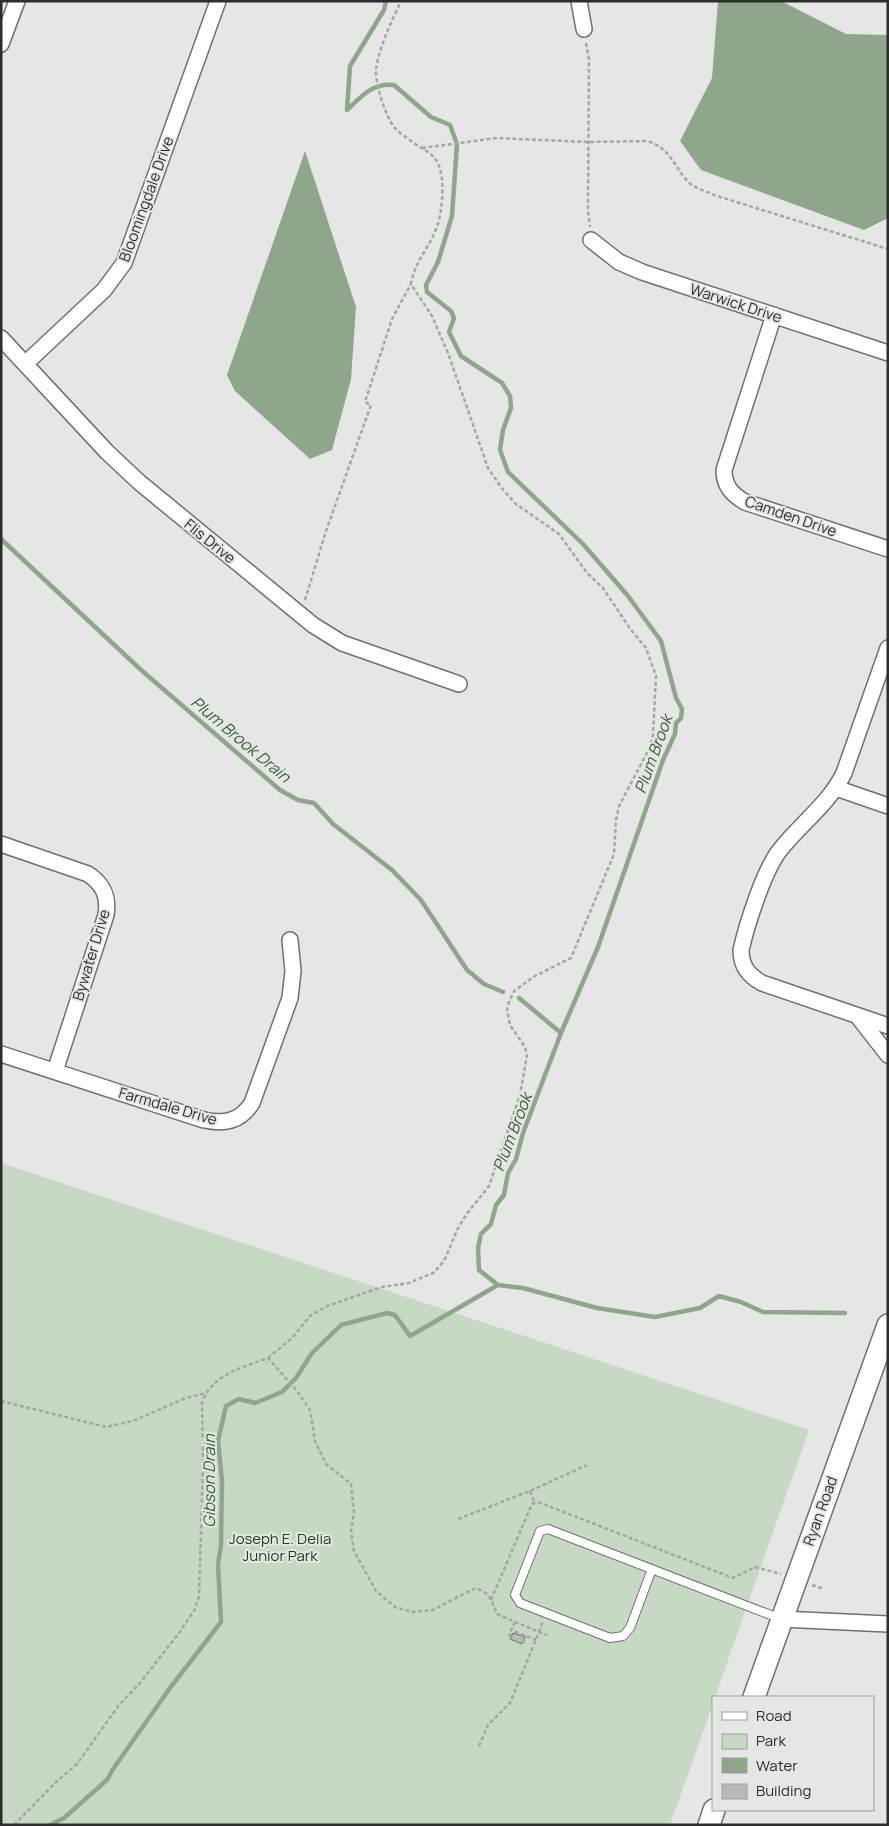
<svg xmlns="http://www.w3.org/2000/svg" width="889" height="1826" viewBox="0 0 889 1826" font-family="Manrope,sans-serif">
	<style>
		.green { fill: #c7d9c4 }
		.water { fill: #8fa58c }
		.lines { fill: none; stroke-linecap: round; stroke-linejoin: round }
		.stream { stroke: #8fa58c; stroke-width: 4.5 }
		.building { fill: #b8bab8; stroke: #6e706e }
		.lane-casing { stroke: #6e716e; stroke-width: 10 }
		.street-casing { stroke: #6e716e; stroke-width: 18 }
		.secondary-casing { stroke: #6e716e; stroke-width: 24 }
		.path { stroke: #a5a7a5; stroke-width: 2.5; stroke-dasharray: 4 2.5; stroke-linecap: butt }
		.lane { stroke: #fff; stroke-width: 8 }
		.street { stroke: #fff; stroke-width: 15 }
		.secondary { stroke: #fff; stroke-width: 21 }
		.labels { text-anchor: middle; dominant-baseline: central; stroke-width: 4; stroke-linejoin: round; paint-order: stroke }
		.street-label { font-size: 15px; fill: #2c2d2c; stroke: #e5e7e5 }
		.park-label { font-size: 15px; fill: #1f401b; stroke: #e5e7e5 }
		.water-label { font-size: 16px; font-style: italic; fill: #3a5c36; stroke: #e5e7e5 }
	</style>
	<rect width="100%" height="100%" fill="#e5e7e5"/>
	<path class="green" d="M1,1163L809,1430L715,1697H713V1704L670,1825H1Z"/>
	<path class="water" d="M718,1H781L846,34L888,35V218L864,230L701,170L680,141L712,78Z
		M305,151L356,307L351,379L332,450L310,459L235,391L227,375Z"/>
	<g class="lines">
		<path class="stream" d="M386,1L384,10L350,66L347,110C361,97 373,82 394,85L431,117L450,125L457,144L452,216L438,262L426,285L427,292L451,311L454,318L449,332L461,356L502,383L510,396L511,408L503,430L500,450L508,472L583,544L628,596L661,641L676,698L682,709L681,718L676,723L675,734L663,760L598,947L561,1033L523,1133L516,1159L508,1173L504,1195L496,1205L491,1224L481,1234L478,1248L479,1270L498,1285L523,1288L597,1308L655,1317L700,1308L719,1296L741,1302L763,1312L845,1313
			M1,539L140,669L280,790L298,800L314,803L333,824L392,870L421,900L467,970L484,984L503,992
			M519,998L561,1033
			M50,1825L64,1818L107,1780L113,1769L170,1688L221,1622L218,1565L221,1545L222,1481L218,1441L226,1406L239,1399L255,1403L282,1392L296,1378L312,1353L341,1325L387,1313L395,1315L410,1336L498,1285"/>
	</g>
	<path class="building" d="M513,1633L525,1637L522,1644L510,1639Z"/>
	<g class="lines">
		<defs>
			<path id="lane" d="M652,1569L630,1628L623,1636L610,1638L520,1603L515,1595L540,1531L548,1529L781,1619"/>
			<path id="street" d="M579,1L584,29
				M1,44L17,1
				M591,240L619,262L642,272L888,353
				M774,315L724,470C724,485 731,494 745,502L888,549
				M1,338L107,452L139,482L313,625L342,643L459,684
				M25,364L104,290L124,263L218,1
				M888,648L844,773C829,804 801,823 780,850C764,870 747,924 741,950C741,966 748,975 762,983L888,1026
				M836,788L888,806
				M1,844L88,874C103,884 109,896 106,915L55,1071
				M859,1018L888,1055
				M1,1054L204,1120C224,1124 240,1122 252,1103L290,998L293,971L290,940
				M781,1619L888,1624"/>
			<path id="secondary" d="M754,1697L888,1325
				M709,1825L714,1810"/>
		</defs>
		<use href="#lane" class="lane-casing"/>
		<use href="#street" class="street-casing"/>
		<use href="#secondary" class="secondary-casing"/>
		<path class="path" d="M586,43L589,59L588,211L590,227
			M422,148L496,138L589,142L647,141C673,148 675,172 692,185C698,189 708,192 714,195L888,249
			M305,600L326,531L371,405L365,402L392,319L411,284
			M268,1358L292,1338L310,1316L327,1306L382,1287L409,1283L433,1273L440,1266L446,1257L457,1230L466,1215L489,1186L520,1095L527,1055L525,1047L510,1025L507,1010L509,1002L514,991L535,976L571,958L614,854L616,820L619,806L650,747L653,735L656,676L646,648L631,630L603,588L587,573L559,534L516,504L503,490L488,468L448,353L432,316L411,284C414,263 429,248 436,229C442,216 444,187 441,173C437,153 426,152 411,141C406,137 398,132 394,127C385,115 375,83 376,69C379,48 392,20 401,1
			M1,1401L106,1427L133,1421L186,1398L206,1393
			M530,1491L535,1503
			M458,1519L530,1491L587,1465
			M812,1585L824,1589
			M491,1600L532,1504L538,1502L733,1578L755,1567L781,1574
			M515,1622L511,1630L536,1640
			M509,1637L511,1630
			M523,1643L526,1636
			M479,1746L488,1725L510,1703L539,1632L547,1635
			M14,1825L57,1781L77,1764L119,1705L140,1683L179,1633L195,1609L199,1596L203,1463L202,1402C214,1373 242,1368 268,1358L297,1391L310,1410L315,1441L326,1464L351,1484L354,1512L351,1531L354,1551L376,1591L395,1607L413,1612L433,1610L473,1589C488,1588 492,1602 497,1614L539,1632L543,1621"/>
		<use href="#lane" class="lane"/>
		<use href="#street" class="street"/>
		<use href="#secondary" class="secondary"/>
	</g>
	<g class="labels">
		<g class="street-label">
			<text transform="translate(146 199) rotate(-70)">Bloomingdale Drive</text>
			<text transform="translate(736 303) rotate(18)">Warwick Drive</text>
			<text transform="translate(791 516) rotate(19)">Camden Drive</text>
			<text transform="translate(210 541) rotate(39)">Flis Drive</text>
			<text transform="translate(91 955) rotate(-73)">Bywater Drive</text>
			<text transform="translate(168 1106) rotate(16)">Farmdale Drive</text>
			<text transform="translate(820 1511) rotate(-70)">Ryan Road</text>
		</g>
		<g class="park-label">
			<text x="280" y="1538">Joseph E. Delia<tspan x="280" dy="17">Junior Park</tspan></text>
		</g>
		<g class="water-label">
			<text transform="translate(241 739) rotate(40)">Plum Brook Drain</text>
			<text transform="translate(653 754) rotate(-70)">Plum Brook</text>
			<text transform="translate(512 1132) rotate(-69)">Plum Brook</text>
			<text transform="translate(209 1481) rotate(-90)">Gibson Drain</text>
		</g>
	</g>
	<rect width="889" height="1826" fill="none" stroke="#2c2d2c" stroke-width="5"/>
	<rect x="712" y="1696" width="162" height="115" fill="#e5e7e5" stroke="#9b9d9b"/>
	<rect x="722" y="1712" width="25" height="8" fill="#ffffff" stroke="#9b9d9b"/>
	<text x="756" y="1721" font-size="15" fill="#2c2d2c">Road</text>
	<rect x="722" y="1734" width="25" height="15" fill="#c7d9c4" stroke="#9b9d9b"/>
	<text x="756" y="1746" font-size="15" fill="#2c2d2c">Park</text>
	<rect x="722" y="1758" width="25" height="15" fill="#8fa58c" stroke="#9b9d9b"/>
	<text x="756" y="1771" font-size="15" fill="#2c2d2c">Water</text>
	<rect x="722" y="1784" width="25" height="15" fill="#b8bab8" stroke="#9b9d9b"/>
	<text x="756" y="1796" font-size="15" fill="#2c2d2c">Building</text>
</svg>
